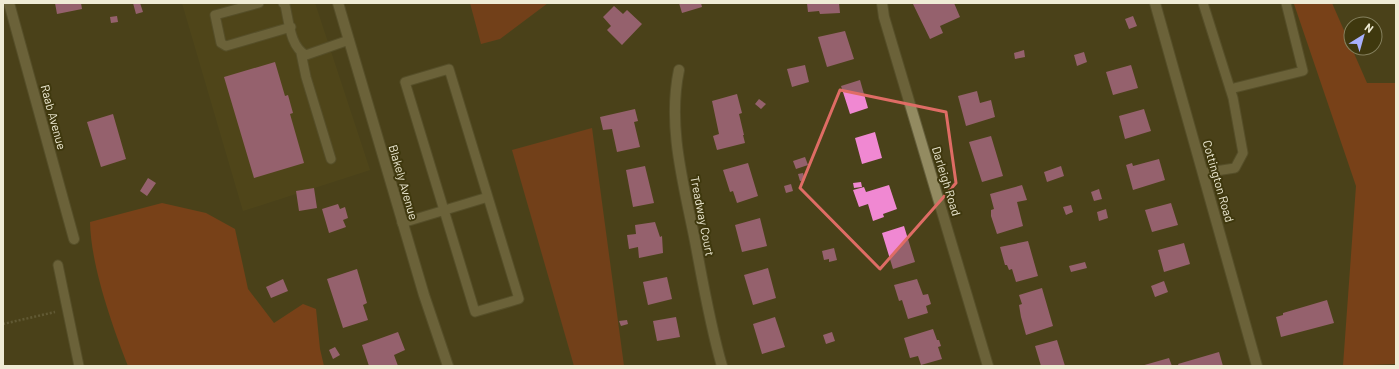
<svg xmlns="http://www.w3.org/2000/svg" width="1399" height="369" viewBox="0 0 1399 369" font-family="Barlow,sans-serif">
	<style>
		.built { fill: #554b1a }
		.green { fill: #a23e1a }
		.forest { fill: #af4018 }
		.building { fill: #f088d2 }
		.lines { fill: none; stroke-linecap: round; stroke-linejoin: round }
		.service-casing { stroke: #655f3c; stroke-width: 11 }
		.minor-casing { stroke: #655f3c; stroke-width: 12 }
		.path { stroke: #7d7754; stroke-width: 2.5; stroke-dasharray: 2 2; stroke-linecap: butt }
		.service { stroke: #938b61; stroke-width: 9 }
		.minor { stroke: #938b61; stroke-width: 10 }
		.marked { fill: none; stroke: #df6c65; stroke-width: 3; stroke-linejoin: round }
		.labels { text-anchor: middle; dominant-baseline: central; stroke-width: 4; stroke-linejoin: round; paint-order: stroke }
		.street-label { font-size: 12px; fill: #efebd5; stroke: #3f380e }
	</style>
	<rect width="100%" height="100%" fill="#4a421a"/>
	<path class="built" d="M182,3H315L370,170L243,211Z"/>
	<path class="green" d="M470,3H548L500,39L481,44Z
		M592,128L624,366H574L512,150Z"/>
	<path class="forest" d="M1332,3L1367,83H1396V364L1343,366L1356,186L1294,4Z
		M162,203L206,213L235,229L248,289L274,323L303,304L316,309L320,349L324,366H128C112,325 91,266 90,222Z"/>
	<path class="building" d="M55,3H81L82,9L57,14Z
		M133,3H140L143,12L136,14Z
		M679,3H701L702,7L682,13Z
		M807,3H839L840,13L820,14L819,11L808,12Z
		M915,3H954L960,17L940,26L943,33L930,39L913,4Z
		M614,6L623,14L627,10L642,24L622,45L607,30L611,26L603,17Z
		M117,16L118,22L111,23L110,17Z
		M1133,16L1137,26L1129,29L1125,19Z
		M845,31L854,59L827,67L818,37Z
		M1024,50L1025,57L1015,59L1014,53Z
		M1084,52L1087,62L1077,66L1074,55Z
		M275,62L285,96L288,95L293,113L290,114L304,163L254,178L224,77Z
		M805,65L809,82L792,87L787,69Z
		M1131,65L1138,88L1113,95L1106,72Z
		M860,80L868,108L850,114L841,86Z
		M977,91L980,103L991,100L995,117L966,126L958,96Z
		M737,94L742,113L739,114L744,135H743L745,143L717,150L713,136L719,134L712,101Z
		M759,99L766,104L761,109L755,104Z
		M635,109L638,121L634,122L640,147L617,152L612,129L603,130L600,117Z
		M1144,109L1151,131L1125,139L1119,116Z
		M113,114L126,159L101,167L87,122Z
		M875,132L882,158L862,164L855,138Z
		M991,136L1003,176L982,182L969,142Z
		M805,157L808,165L796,169L793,161Z
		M1159,159L1165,180L1133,190L1126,165L1132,163L1133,166Z
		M748,163L758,196L737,203L733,191L730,192L723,170Z
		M645,166L654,203L633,207L626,170Z
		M1061,166L1064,176L1047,182L1044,172Z
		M803,173L805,180L800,181L798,174Z
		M148,178L156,183L147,196L140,191Z
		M861,182L862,187L854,188L853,183Z
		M791,184L793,191L786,193L784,186Z
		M889,185L897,209L883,214L884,217L873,221L868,204L859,207L853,190L864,187L866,192Z
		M1022,185L1027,200L1017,202L1023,226L997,234L991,216V210L994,209L990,194Z
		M314,188L317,208L299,211L296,191Z
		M1099,189L1102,199L1094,201L1091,192Z
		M1171,203L1178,225L1152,232L1145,210Z
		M338,204L340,209L345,207L348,218L343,220L346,227L329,233L322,209Z
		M1071,205L1073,212L1066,215L1063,207Z
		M1106,209L1108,218L1099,221L1097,212Z
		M760,218L767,246L742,252L735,225Z
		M655,222L660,237L662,236L663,253L639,258L638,247L629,249L627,235L636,234L635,225Z
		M904,226L915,262L893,269L882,233Z
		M1028,241L1038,276L1016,282L1012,269L1009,270L1007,265H1005L1000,247Z
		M1184,243L1190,264L1164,272L1158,250Z
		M834,248L837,260L829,262V259L824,260L822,251Z
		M1085,262L1087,268L1071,272L1069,266Z
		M768,268L776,298L753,305L744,275Z
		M357,269L367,303L363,305L368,320L343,328L327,279Z
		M667,277L672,299L648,305L643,282Z
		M283,279L288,291L271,298L266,287Z
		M917,279L923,295L928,294L931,304L926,306L928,313L908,319L902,300L899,301L894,285Z
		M1164,281L1168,292L1155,297L1151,286Z
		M1042,288L1053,326L1026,335L1021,317L1019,305L1022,304L1019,295Z
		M1327,300L1334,323L1281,337L1276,317L1283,315V313Z
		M676,317L680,337L657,341L653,321Z
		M775,317L785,347L762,354L753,324Z
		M627,320L628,324L621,326L619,321Z
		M933,329L937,340H939L941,346L938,347L942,359L921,365L918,356L910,358L904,338Z
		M398,332L405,350L394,355L398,366H369L362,345Z
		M832,332L835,341L826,344L823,335Z
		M1057,340L1065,366H1041L1035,346Z
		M335,347L340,355L333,359L329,350Z
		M1219,352L1223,366H1179L1178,364Z
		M1169,358L1172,366H1141Z"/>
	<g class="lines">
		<defs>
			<path id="service" d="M259,3L215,15L221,43L226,46L291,27
				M283,3L285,5C289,21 290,47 306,55L349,40
				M301,53L306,77L331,159
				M449,69L519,299L475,312L405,82Z
				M1230,89L1303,71L1286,3
				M1203,173L1235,168L1243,153L1233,98L1203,3
				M402,223L488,197
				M58,265L79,366"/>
			<path id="minor" d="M9,3L74,239
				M338,3L424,295L448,366
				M882,3L884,17L988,366
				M1155,3L1257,366
				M679,70C667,127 684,185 695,241C703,283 710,325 722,366"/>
		</defs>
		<use href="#service" class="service-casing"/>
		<use href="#minor" class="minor-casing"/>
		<path class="path" d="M3,324L55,312"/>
		<use href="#service" class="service"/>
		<use href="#minor" class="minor"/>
	</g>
	<path d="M0 0H1399V369H0ZM840,90L946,112L956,183L880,269L800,188Z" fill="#4a421a" fill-opacity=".55" fill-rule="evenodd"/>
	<path class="marked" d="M840,90L946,112L956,183L880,269L800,188Z"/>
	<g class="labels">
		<g class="street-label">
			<text transform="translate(54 117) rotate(75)">Raab Avenue</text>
			<text transform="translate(947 181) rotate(73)">Darleigh Road</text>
			<text transform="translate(1219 181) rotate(74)">Cottington Road</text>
			<text transform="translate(404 182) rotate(74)">Blakely Avenue</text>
			<text transform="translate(703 216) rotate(79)">Treadway Court</text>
		</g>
	</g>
	<rect width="1399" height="369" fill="none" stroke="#efebd5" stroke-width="8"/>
	<g transform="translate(1363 36) rotate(37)"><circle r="19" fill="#3f380e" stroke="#85805e"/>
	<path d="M0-3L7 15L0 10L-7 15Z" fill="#a8b0fc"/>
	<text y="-6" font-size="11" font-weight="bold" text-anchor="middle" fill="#efebd5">N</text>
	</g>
</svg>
